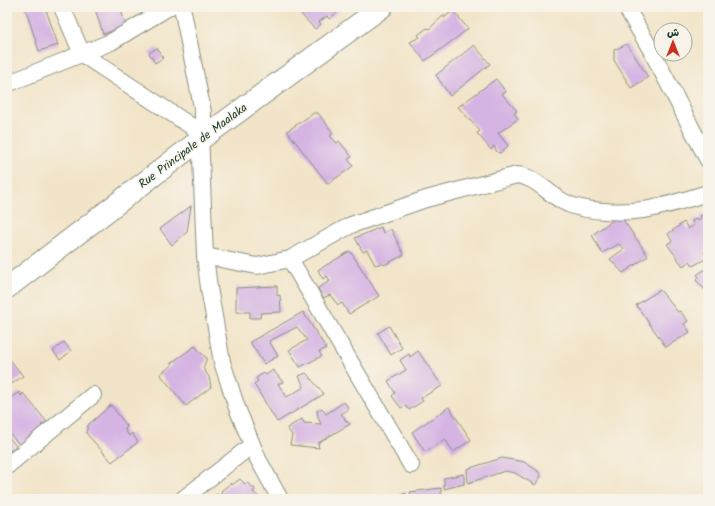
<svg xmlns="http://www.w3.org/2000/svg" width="715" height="506" viewBox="0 0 715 506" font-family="Kalam,'Playpen Sans Arabic',sans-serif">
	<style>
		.building { fill: #d5b3e3 }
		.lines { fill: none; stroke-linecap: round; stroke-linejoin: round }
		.minor-casing { stroke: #88907e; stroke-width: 18 }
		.major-casing { stroke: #88907e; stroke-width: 23 }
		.minor { stroke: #fff; stroke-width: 16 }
		.major { stroke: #fff; stroke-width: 21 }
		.labels { text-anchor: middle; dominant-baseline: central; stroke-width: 3; stroke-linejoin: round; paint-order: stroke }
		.street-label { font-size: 12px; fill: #1f3d34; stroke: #f7f3e8 }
	</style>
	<rect width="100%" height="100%" fill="#f7f3e8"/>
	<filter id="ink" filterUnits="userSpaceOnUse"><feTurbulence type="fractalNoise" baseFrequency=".025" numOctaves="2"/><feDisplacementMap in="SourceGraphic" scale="8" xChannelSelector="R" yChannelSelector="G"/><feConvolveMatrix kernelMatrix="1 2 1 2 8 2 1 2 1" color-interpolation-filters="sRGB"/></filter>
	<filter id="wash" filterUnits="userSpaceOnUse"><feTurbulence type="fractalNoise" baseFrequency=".012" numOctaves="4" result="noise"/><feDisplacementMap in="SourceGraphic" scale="16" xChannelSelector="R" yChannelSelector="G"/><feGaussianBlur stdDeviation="0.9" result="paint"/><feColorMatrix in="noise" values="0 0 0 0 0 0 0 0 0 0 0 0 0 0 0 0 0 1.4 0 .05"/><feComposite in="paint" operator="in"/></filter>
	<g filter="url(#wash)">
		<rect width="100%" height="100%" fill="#f2e4c8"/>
		<g id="blocks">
			<path class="building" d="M25,7H45L58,45L39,51Z
				M102,7H120L126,26L103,34L95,9Z
				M299,7H339L341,9L329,19L327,16L319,22L321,24L315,29L296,9Z
				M452,9L468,29L425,61L410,42L420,37L418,35L427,28L429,29L444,15V18L450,13L449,11Z
				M627,44L648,77L631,88L614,60V50Z
				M474,45L490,64L450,96L436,75Z
				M157,48L163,58L155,63L149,53Z
				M496,79L506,92L502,94L517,111L514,113L518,119L498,133L508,146L500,153L497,152L494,146L491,150L477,133L480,131L458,107Z
				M314,113H318L333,133L330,136L337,143L339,141L352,157L348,159L353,166L328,184L287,131Z
				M191,206L187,232L172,245L160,229Z
				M620,215L648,256L623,273L610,259L624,249L619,244L602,253L592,235Z
				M702,215H708V250L704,252L707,258L693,266L690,261L683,266L667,244L672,241L668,234L684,222L688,229L694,225L692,221L697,218L698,220L701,218L700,216Z
				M381,227L383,233L391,229L404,255L384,265L382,263L375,265L367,250L363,252L355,238Z
				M350,251L379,296L349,314L342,303L338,305L330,295L323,298L318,288L330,281L327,276L323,279L318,270Z
				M708,267V293L696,280L699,277L697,275Z
				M277,286V296L280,295L281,312L261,313L260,318H250V312H236V288Z
				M660,290L678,312L680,311L688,321L684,324L690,332L666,347L636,305Z
				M303,312L326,348L319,352L322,356L300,367L289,350L307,340L297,327L269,341L278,356L264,364L250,342Z
				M389,326L402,348L391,355L378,333Z
				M64,342L71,351L60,360L53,351Z
				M195,346L201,353L207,358L203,368L209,377L211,387L186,406L160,374L171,366V363Z
				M418,351L442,386L421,398L423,401L409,410L406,406L401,408L392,396L395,393L388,381L406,370L400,360L409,354L410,357Z
				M7,356L23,376L7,387Z
				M273,370L283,382L278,384L287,397L304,387L299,376L306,373L324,394L277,422L254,384L258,381L256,378L264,373L266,375Z
				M19,392L21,396L23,393L47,422L41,425L45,428L20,445L7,431V401Z
				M344,402L349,409L341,414L345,418L344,419L350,424L318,443L319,448L290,445L292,435L287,428L302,419L304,423L321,424L318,417L317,411L322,408L326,414Z
				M111,405L127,426L125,430L129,436L132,433L138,442L112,462L86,433L88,425Z
				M449,407L471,440L453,452L445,439L425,452L412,432Z
				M7,435L16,446L7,453Z
				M502,458L524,462L538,471L541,476L535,485L515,473L505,471L468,483L467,469Z
				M464,474V484L444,489V478Z
				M240,479L245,484L247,483L255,489L253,492L261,499H210L217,494L219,496L222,493L221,491L231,483L232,485Z
				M441,488V498L411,499L410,492Z
				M406,493L407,499H399L398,496Z"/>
		</g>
	</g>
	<g filter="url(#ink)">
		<use href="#blocks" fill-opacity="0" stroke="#88907e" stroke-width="1"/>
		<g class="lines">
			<defs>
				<path id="minor" d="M62,7L82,54L200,132L205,256L209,288L222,362L237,408L258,459L280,499
					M182,7L203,112V120L200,132
					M626,7L651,50L708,160
					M7,84L111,42L169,7
					M205,256L257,266L290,259L351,225L426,199L517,175C536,177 548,194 564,202C582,212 622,213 643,210C664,207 687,199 708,193
					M290,259L411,465
					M7,466L93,395
					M183,499L252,445"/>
				<path id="major" d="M7,288L201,139L382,7"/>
			</defs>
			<use href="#minor" class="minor-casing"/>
			<use href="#major" class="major-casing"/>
			<use href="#minor" class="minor"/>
			<use href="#major" class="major"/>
		</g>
	</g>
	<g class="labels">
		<g class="street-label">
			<text transform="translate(193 146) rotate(-37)">Rue Principale de Maalaka</text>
		</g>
	</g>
	<rect width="715" height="506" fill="none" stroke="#f7f3e8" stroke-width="24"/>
	<g transform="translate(673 42)"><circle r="19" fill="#f7f3e8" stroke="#a1aaa0"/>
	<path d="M0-3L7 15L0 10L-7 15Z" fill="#c8321e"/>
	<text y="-6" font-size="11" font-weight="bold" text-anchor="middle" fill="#1f3d34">ش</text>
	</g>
</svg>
